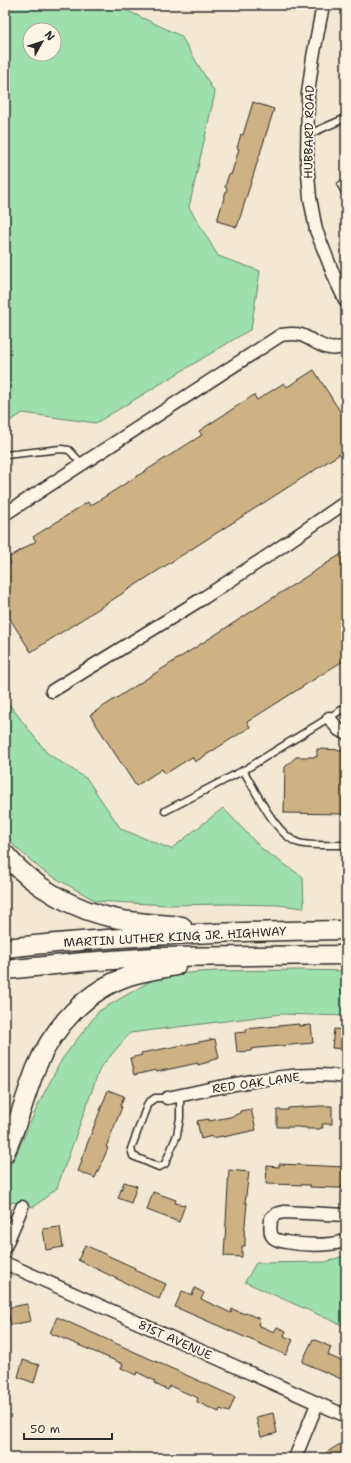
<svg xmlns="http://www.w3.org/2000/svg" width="351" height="1463" viewBox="0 0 351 1463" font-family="'Shantell Sans',sans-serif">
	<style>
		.green { fill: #9ee0ab; stroke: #64866b; fill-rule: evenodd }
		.building { fill: #cfb284; stroke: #2b2b2b }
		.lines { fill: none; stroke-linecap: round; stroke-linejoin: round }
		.service-casing { stroke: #2b2b2b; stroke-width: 9 }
		.minor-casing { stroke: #2b2b2b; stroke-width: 15 }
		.primary-casing { stroke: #2b2b2b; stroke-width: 21 }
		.service { stroke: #fcf5e5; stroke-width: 6 }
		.minor { stroke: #fcf5e5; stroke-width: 12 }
		.primary { stroke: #fcf5e5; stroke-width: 18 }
		.labels { text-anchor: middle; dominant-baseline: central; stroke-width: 4; stroke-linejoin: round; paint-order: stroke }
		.street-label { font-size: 12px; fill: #2b2b2b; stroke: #fcf5e5 }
	</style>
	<rect width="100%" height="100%" fill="#f3e8d2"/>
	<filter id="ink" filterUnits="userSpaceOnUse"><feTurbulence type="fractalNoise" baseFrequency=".025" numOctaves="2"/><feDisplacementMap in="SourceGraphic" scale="8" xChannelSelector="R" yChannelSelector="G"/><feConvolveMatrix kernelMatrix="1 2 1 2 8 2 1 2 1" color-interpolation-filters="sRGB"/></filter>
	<g filter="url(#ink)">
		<path class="green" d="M5,5H115L181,36L215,93L189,207L218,256L260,271L251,329L96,423L23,413L5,424ZM30,30H54V54H30Z
			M5,699L47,753L87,779L121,829L171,849L223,808L263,850L303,877L304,908L277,905L229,904L167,905L96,901L43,871L13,845L5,832Z
			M300,970L346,971V1016L281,1014L130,1033L100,1068L57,1188L34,1207L13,1202L5,1207V1173L15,1157L40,1101L62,1059L99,1011L161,975L215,971Z
			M346,1255V1327L245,1282L256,1263L326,1262Z"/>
		<path class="building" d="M253,102L274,109L237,227L217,221L227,188L225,187L227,180L229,174L231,175L239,149L237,148L241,134L243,135Z
			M314,370L346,421V450L31,652L5,611V567L11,563L8,558L36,541L33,537L88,502L90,506L202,435L199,431L254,395L257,400L284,383L287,387Z
			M346,551V659L247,722L250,727L195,762L192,757L165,774L162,769L136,786L90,715Z
			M317,749L346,750V814L284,813L285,767L296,757H317Z
			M299,1024V1026L311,1025L313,1043L258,1048L251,1049V1051L237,1052L235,1033L246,1032V1029Z
			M334,1029L346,1030V1049L332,1048Z
			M215,1039L219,1058L209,1061V1062L198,1065V1063L156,1072V1070L134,1075L130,1058L142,1055L141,1053Z
			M108,1090L124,1096L120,1107H122L106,1147L108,1148L95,1178L78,1171L82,1161L81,1160Z
			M320,1106H332V1124H322L323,1128H320V1129H307V1128L298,1127H277V1110H288V1108Z
			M251,1109L256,1130L223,1137V1136L212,1138V1136L201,1139L197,1121L209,1119V1121L230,1117L240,1113V1111Z
			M279,1164L346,1167V1185H342V1188H336L310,1187V1185L266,1184L267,1166L279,1167Z
			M229,1170L249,1172L245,1203H247L244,1236H245V1246H242V1257L224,1256Z
			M124,1182L137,1186L131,1203L118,1198Z
			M153,1192L176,1200L175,1203L185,1205L179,1222L147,1210Z
			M60,1227L63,1247L46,1250L43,1229Z
			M85,1245L135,1268L134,1270L166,1284L159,1299L78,1260Z
			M195,1288L204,1293L201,1299L231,1313L232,1309L245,1314L246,1313L260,1319L258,1325L274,1332L277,1327L286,1331L284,1336L293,1340L286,1355L175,1307L182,1291L192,1295Z
			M27,1304L31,1321L11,1325L7,1308Z
			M57,1317L235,1397L229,1412L220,1409L219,1412L197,1402L198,1398L170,1386L168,1390L161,1387L154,1383L155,1381L137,1372L136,1375L121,1368L123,1364L50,1333Z
			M313,1339L331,1347L328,1355L346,1363V1381L302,1362Z
			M23,1360L39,1365L34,1383L18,1377Z
			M273,1413L277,1433L261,1437L256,1417Z
			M346,1440V1458H318Z"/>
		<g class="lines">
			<defs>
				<path id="service" d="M307,135L346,118
					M341,185L346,194
					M5,455L61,449L69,450L82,464
					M243,770C256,791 276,836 299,843C308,846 335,845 346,845
					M165,811L246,769L346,707
					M167,1098H155L148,1103L131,1149L133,1156L159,1167L165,1164L177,1135L180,1118V1096"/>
				<path id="minor" d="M323,5L313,57L308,93L307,162L310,198L316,230L336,281L346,302
					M5,514L281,335C288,334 294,333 301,335C317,341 328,355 346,345
					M52,691L205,597L266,557L346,502
					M329,718L339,730L346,733
					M167,1098C222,1087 290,1069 346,1077
					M346,1215L284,1212L276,1214L271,1218C271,1224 269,1231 272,1236C275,1241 282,1241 286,1242C307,1246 326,1246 346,1241
					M5,1247L22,1207
					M5,1263L346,1416
					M295,1458L317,1404"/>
				<path id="primary" d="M5,854C32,887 76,911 118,919C139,923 161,924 182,926
					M5,948C118,936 232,931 346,930
					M5,970L84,962L155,957L346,955
					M5,1153C18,1125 25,1096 36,1068C53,1027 87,990 129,976C144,971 160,969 176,966"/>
			</defs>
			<use href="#service" class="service-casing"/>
			<use href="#minor" class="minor-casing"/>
			<use href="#primary" class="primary-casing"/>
			<use href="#service" class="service"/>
			<use href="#minor" class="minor"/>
			<use href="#primary" class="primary"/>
		</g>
	</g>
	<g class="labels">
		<g class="street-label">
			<text transform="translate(309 132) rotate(-89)">HUBBARD ROAD</text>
			<text transform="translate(175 937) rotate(-3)">MARTIN LUTHER KING JR. HIGHWAY</text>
			<text transform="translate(256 1083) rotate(-8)">RED OAK LANE</text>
			<text transform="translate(175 1340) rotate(24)">81ST AVENUE</text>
		</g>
	</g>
	<rect width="351" height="1463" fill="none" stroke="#fcf5e5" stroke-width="20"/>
	<rect x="10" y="10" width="331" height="1443" fill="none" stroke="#2b2b2b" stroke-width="1.5" filter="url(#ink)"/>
	<g transform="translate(42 42) rotate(51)"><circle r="19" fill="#fcf5e5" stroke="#a8a49b"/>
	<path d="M0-3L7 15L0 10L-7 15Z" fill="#2b2b2b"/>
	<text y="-6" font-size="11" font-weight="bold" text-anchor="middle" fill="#2b2b2b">N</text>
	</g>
	<path d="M24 1433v6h88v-6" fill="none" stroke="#2b2b2b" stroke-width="2"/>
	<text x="30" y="1433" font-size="12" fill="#2b2b2b" stroke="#fcf5e5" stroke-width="3" paint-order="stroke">50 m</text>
</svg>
